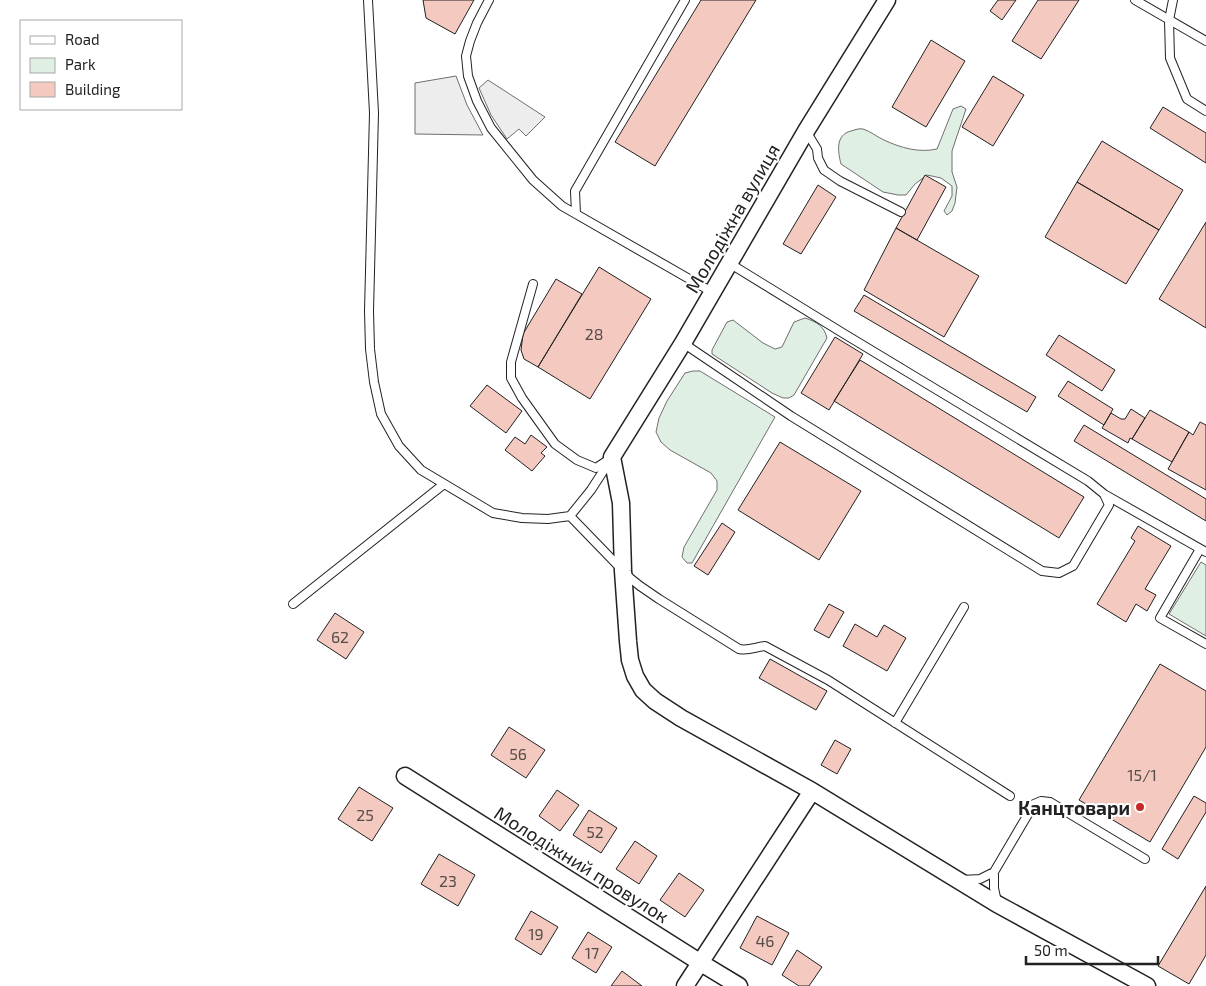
<svg xmlns="http://www.w3.org/2000/svg" width="1206" height="986" viewBox="0 0 1206 986" font-family="'Exo 2',sans-serif">
	<style>
		.green { fill: #e0efe3; stroke: #6f6f6f }
		.parking { fill: #ededed; stroke: #6f6f6f }
		.building { fill: #f3c9c0; stroke: #222 }
		.lines { fill: none; stroke-linecap: round; stroke-linejoin: round }
		.service-casing { stroke: #222; stroke-width: 10 }
		.minor-casing { stroke: #222; stroke-width: 19 }
		.service { stroke: #fff; stroke-width: 8 }
		.minor { stroke: #fff; stroke-width: 16 }
		.poi-dot { fill: #c62828; stroke: #fff; stroke-width: 2 }
		.labels { text-anchor: middle; dominant-baseline: central; stroke-width: 4; stroke-linejoin: round; paint-order: stroke }
		.number-label { font-size: 16px; fill: #564c4a }
		.street-label { font-size: 19px; fill: #222; stroke: #fff }
		.poi-label { font-size: 19px; font-weight: bold; fill: #222; stroke: #fff; text-anchor: end }
	</style>
	<rect width="100%" height="100%" fill="#fff"/>
	<path class="green" d="M961,106L966,109L952,151V172L957,187L955,203L952,211L947,215L944,211L952,196V186L941,178L927,175L915,184L906,195H898L883,192L841,164C838,152 835,135 851,131C855,130 859,128 863,129C870,131 877,137 884,140C901,148 919,153 937,149L953,109Z
		M805,318C817,322 824,326 827,338L794,395L789,398H783L772,393L712,354V350L727,322L733,320L763,343L775,349L782,347L794,322Z
		M693,371H700L775,417L692,563H687L682,557L684,547L717,490V481L711,473L670,450L661,442L656,432L659,418L667,401L685,373Z
		M1201,562L1206,565V636L1169,614Z"/>
	<path class="parking" d="M456,76L467,105L483,135L415,134V83Z
		M488,80L545,117L526,136L519,129L507,139L491,115L479,88Z"/>
	<path class="building" d="M423,0H474L455,34L426,18Z
		M701,0H756L655,166L615,142Z
		M998,0H1016L1002,20L990,11Z
		M1038,0H1079L1041,59L1012,41Z
		M931,40L965,61L926,127L892,107Z
		M993,76L1024,95L993,146L962,127Z
		M1163,107L1206,133V163L1150,128Z
		M1102,141L1183,190L1159,230L1077,182Z
		M925,175L946,187L917,240L896,228Z
		M1077,182L1159,230L1126,284L1045,237Z
		M818,185L836,197L801,254L783,244Z
		M1206,222V328L1159,299Z
		M896,228L979,276L944,337L864,290Z
		M599,267L651,299L590,399L538,367Z
		M556,279L582,294L538,367L524,359L521,350L523,334Z
		M864,295L1036,397L1027,412L854,311Z
		M1059,335L1115,370L1102,391L1046,355Z
		M835,337L863,354L829,410L801,393Z
		M860,360L1084,497L1059,538L834,401Z
		M1068,381L1113,409L1104,425L1058,396Z
		M487,385L522,411L506,433L470,406Z
		M1131,409L1145,418L1132,439L1130,438L1128,443L1102,428L1111,413L1121,419H1125Z
		M1150,410L1189,432L1172,462L1132,439Z
		M1200,422L1206,425V490L1168,469L1189,432L1193,435Z
		M1084,425L1206,499V521L1074,441Z
		M531,435L547,447L541,453L545,456L532,471L505,450L515,437L525,444Z
		M780,442L861,491L819,560L738,510Z
		M722,523L735,532L708,575L694,566Z
		M1138,526L1171,546L1145,589L1156,595L1147,611L1136,604L1126,622L1097,604L1135,541L1131,538Z
		M829,604L844,612L829,638L814,630Z
		M335,613L364,632L346,659L317,640Z
		M855,624L877,637L884,625L906,638L887,671L843,646Z
		M770,659L827,691L816,710L759,678Z
		M1160,664L1206,691V747L1150,842L1079,800Z
		M509,727L545,750L526,778L491,755Z
		M835,740L851,749L837,774L821,765Z
		M359,787L393,808L372,841L338,819Z
		M557,790L579,805L560,831L539,816Z
		M1194,796L1206,803V812L1178,859L1162,849Z
		M589,810L617,828L601,853L573,835Z
		M635,841L657,856L639,884L616,869Z
		M439,854L475,875L458,906L421,884Z
		M679,873L704,890L685,917L660,900Z
		M1206,886V955L1189,984L1158,966Z
		M531,911L558,927L541,955L515,939Z
		M757,916L789,933L772,965L740,948Z
		M588,932L612,947L596,973L572,958Z
		M797,950L822,967L809,986H799L782,975Z
		M622,971L642,986H611Z"/>
	<g class="lines">
		<defs>
			<path id="service" d="M368,0L374,113L369,311L370,349L374,382L381,414L399,446L421,470L493,513L522,518L548,519L570,516L591,490L611,459
				M489,0L477,23L470,41L466,56L468,76L477,101L491,128L533,180L562,206L712,292
				M1135,0L1206,41
				M1173,0L1169,20L1170,58L1187,99L1206,111
				M806,131L817,149L818,158L824,170L840,181L901,212
				M576,214L575,191L685,0
				M533,284L511,362V378L522,398L555,444L577,460L596,468L608,460
				M683,343L791,416L1042,571L1059,573L1073,566L1109,505L1104,494L1088,481L846,335L729,263
				M1104,494L1206,552
				M570,516L630,578L640,586L659,599L739,649C749,651 755,647 765,646L828,680L1010,796
				M1200,549L1160,618L1206,644
				M293,604L444,484
				M895,723L964,607
				M994,872V888L997,902
				M962,880L980,879L994,872L1034,804L1041,801L1050,802L1145,859"/>
			<path id="minor" d="M887,0L806,131L683,343L612,457L621,503L623,571L628,641L630,660L635,676L643,690L655,701L681,718L812,791L997,904L1147,986
				M405,776L701,963L739,986
				M685,986L812,791"/>
		</defs>
		<use href="#service" class="service-casing"/>
		<use href="#minor" class="minor-casing"/>
		<use href="#service" class="service"/>
		<use href="#minor" class="minor"/>
	</g>
	<circle class="poi-dot" cx="1140" cy="807" r="5"/>
	<g class="labels">
		<g class="number-label">
			<text x="594" y="333">28</text>
			<text x="340" y="636">62</text>
			<text x="518" y="753">56</text>
			<text x="1142" y="774">15/1</text>
			<text x="365" y="814">25</text>
			<text x="595" y="831">52</text>
			<text x="448" y="880">23</text>
			<text x="536" y="933">19</text>
			<text x="765" y="940">46</text>
			<text x="592" y="952">17</text>
		</g>
		<g class="street-label">
			<text transform="translate(732 218) rotate(-60)">Молодіжна вулиця</text>
			<text transform="translate(582 864) rotate(32)">Молодіжний провулок</text>
		</g>
		<g class="poi-label">
			<text x="1130" y="807">Канцтовари</text>
		</g>
	</g>
	<rect x="20" y="20" width="162" height="90" fill="#ffffff" stroke="#a7a7a7"/>
	<rect x="30" y="36" width="25" height="8" fill="#ffffff" stroke="#a7a7a7"/>
	<text x="65" y="45" font-size="15" fill="#222222">Road</text>
	<rect x="30" y="58" width="25" height="15" fill="#e0efe3" stroke="#a7a7a7"/>
	<text x="65" y="70" font-size="15" fill="#222222">Park</text>
	<rect x="30" y="82" width="25" height="15" fill="#f3c9c0" stroke="#a7a7a7"/>
	<text x="65" y="95" font-size="15" fill="#222222">Building</text>
	<path d="M1026 956v8h132v-8" fill="none" stroke="#222222" stroke-width="2.5"/>
	<text x="1034" y="956" font-size="15" fill="#222222" stroke="#ffffff" stroke-width="4" paint-order="stroke">50 m</text>
</svg>
